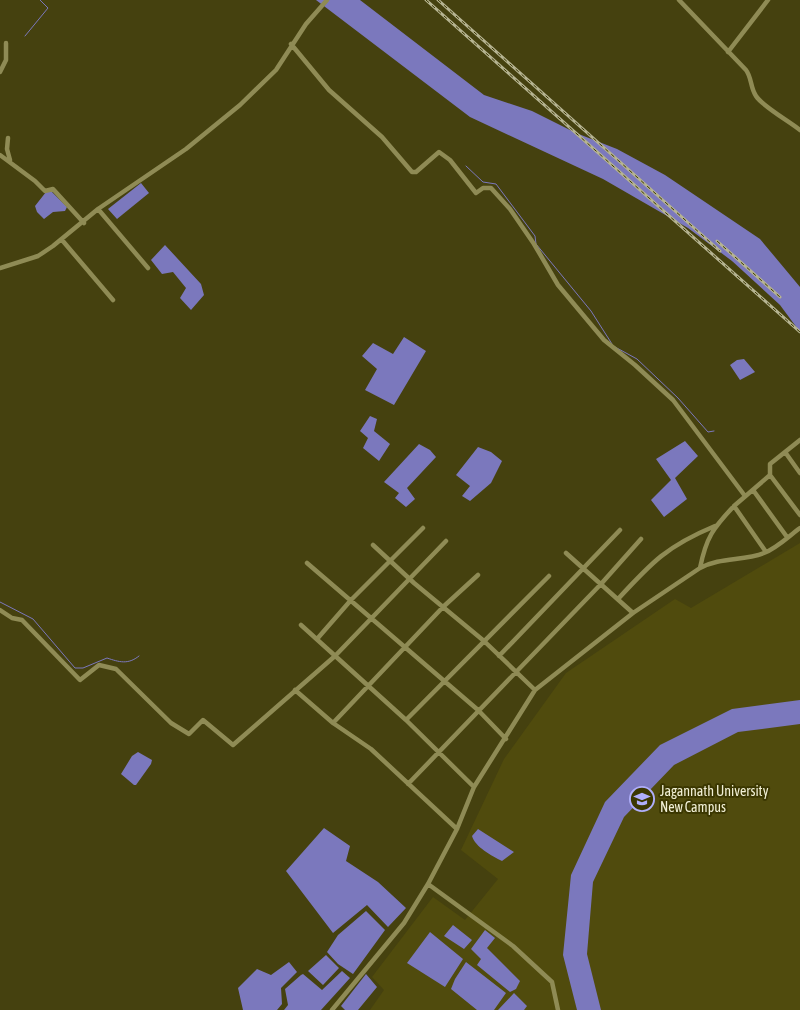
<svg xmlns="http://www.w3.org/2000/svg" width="800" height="1010" viewBox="0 0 800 1010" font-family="'Asap Condensed',sans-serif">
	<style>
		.built { fill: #504b0d }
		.water { fill: #7b78bd }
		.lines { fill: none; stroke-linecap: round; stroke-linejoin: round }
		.stream { stroke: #7b78bd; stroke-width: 1 }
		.minor { stroke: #8f8b55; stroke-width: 4.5 }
		.rail-casing { stroke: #b6b492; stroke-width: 3 }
		.rail { stroke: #3b3701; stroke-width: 1; stroke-dasharray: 4; stroke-linecap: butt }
		.labels { text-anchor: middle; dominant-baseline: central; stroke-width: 4; stroke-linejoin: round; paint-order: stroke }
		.poi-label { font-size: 14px; fill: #f2f0d6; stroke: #3b3701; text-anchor: start }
	</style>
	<rect width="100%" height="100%" fill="#45410f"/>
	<path class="built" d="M800,543V1010H370L384,990L372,977L433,897L465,920L498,879L461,850L504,759L566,673L675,599L691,608Z"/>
	<path class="water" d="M316,0H360L484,95L532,111L576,133L617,149L665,175L760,239L800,287V332L780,305L732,261L688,228L603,179L470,117Z
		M141,183L149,193L117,219L108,209Z
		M46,192H52L67,207L65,211L53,212L44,219L37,212L35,206Z
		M165,245L201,284L204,295L191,310L180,298L186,288L173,272L162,274L151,260Z
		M404,337L426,351L394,405L365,390L377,369L362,356L373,343L393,354Z
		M744,359L755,372L740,380L730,365L737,360Z
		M370,416L377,419L374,431L390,444L379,461L363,448L368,438L360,431Z
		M685,441L698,456L675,478L687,499L664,517L651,500L671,480L656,459Z
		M419,444L430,450L436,457L407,488L415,499L406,507L395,498L399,493L384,482Z
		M478,447L491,452L502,461L491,483L470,501L462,496L470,486L456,475Z
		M800,700V724L738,732L674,765L624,817L593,882L587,954L601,1010H577L563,955L571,875L605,802L660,745L732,709Z
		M138,752L152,760L151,764L136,785H134L121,774L132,756Z
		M324,828L350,846L346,861L378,882L406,908L388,927L367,905L333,933L286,871Z
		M478,829L514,852L502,861C492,856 475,847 472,836Z
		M366,911L385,930L353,974L338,964L327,952L338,935Z
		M453,925L472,940L464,949L444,936Z
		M485,930L495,938L487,948L520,981L516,989L510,992L477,965L481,959L471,949Z
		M430,932L463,959L445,987L407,963Z
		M326,955L339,968L323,985L308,971Z
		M289,962L297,972L281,988L282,1004L277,1010H243L238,988L257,969L271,975Z
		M466,962L506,993L494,1010H477L451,989L455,979Z
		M342,971L350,978L321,1010H284L288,1005L285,989L301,975L303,974L322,990Z
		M366,974L377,987L358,1010H345L341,1006Z
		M514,993L527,1006L524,1010H498Z"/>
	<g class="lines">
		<path class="stream" d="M25,36L48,8L40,0
			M466,166L483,182L496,184L535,236L536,244L591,311L612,344
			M615,347L637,359L678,398L708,432L714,431
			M0,602L33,619L75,668H83L107,658C119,662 128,665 139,656"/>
		<path class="minor" d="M679,0L746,70C752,78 750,87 756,96C762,106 789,121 800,130
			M291,44L329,90L382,137L412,172H416L439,152L450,160L476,193L483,188H491L510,209L534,244L558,285L604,340L635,365L673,400L745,496
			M728,52L768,0
			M0,72L6,60V43
			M8,138L7,149L10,160
			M0,155L35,181L45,191L53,189L84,223
			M98,209L148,268
			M62,240L113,300
			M0,268L38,256L53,246L98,209L186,149L240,105L276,70L306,24L327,0
			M785,452L800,473
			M770,475L800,515
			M753,490L787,537
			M373,545L414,583L484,641L535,690
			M766,552L734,506L770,475V464L800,440
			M566,553L633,613
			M307,563L478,710L506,739
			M700,568C720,557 743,561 764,553C777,548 789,536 800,528
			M618,599C652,562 667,546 715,526
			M0,610L12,618L22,620L80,680L99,665L116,669L171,723L189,734L203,720L233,745L335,656L446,541
			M301,625L406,720L474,787
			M317,639L351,600L423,528
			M499,656L620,530
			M295,690L333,723L443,607L478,575
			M406,720L549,576
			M333,723L371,749L457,829
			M408,784L601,584L641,539
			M428,884L513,946L552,982L558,1010
			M332,1010L404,923L428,884L457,829L474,787L535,690L633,613L700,568C706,538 713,528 734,506"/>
		<defs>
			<path id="rail" d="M426,0L800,332
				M438,0L720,251
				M717,241L780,297"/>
		</defs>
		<use href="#rail" class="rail-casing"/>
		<use href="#rail" class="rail"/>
	</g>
	<defs>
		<symbol id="university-ring" viewBox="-11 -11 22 22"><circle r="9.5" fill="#3b3701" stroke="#afaefa" stroke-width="1.5"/><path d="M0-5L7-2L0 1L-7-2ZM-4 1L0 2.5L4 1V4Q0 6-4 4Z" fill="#afaefa"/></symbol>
	</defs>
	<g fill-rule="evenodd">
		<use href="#university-ring" x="628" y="785" width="28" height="28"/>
	</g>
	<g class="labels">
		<g class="poi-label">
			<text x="660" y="791">Jagannath University<tspan x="660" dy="16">New Campus</tspan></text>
		</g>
	</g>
</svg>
